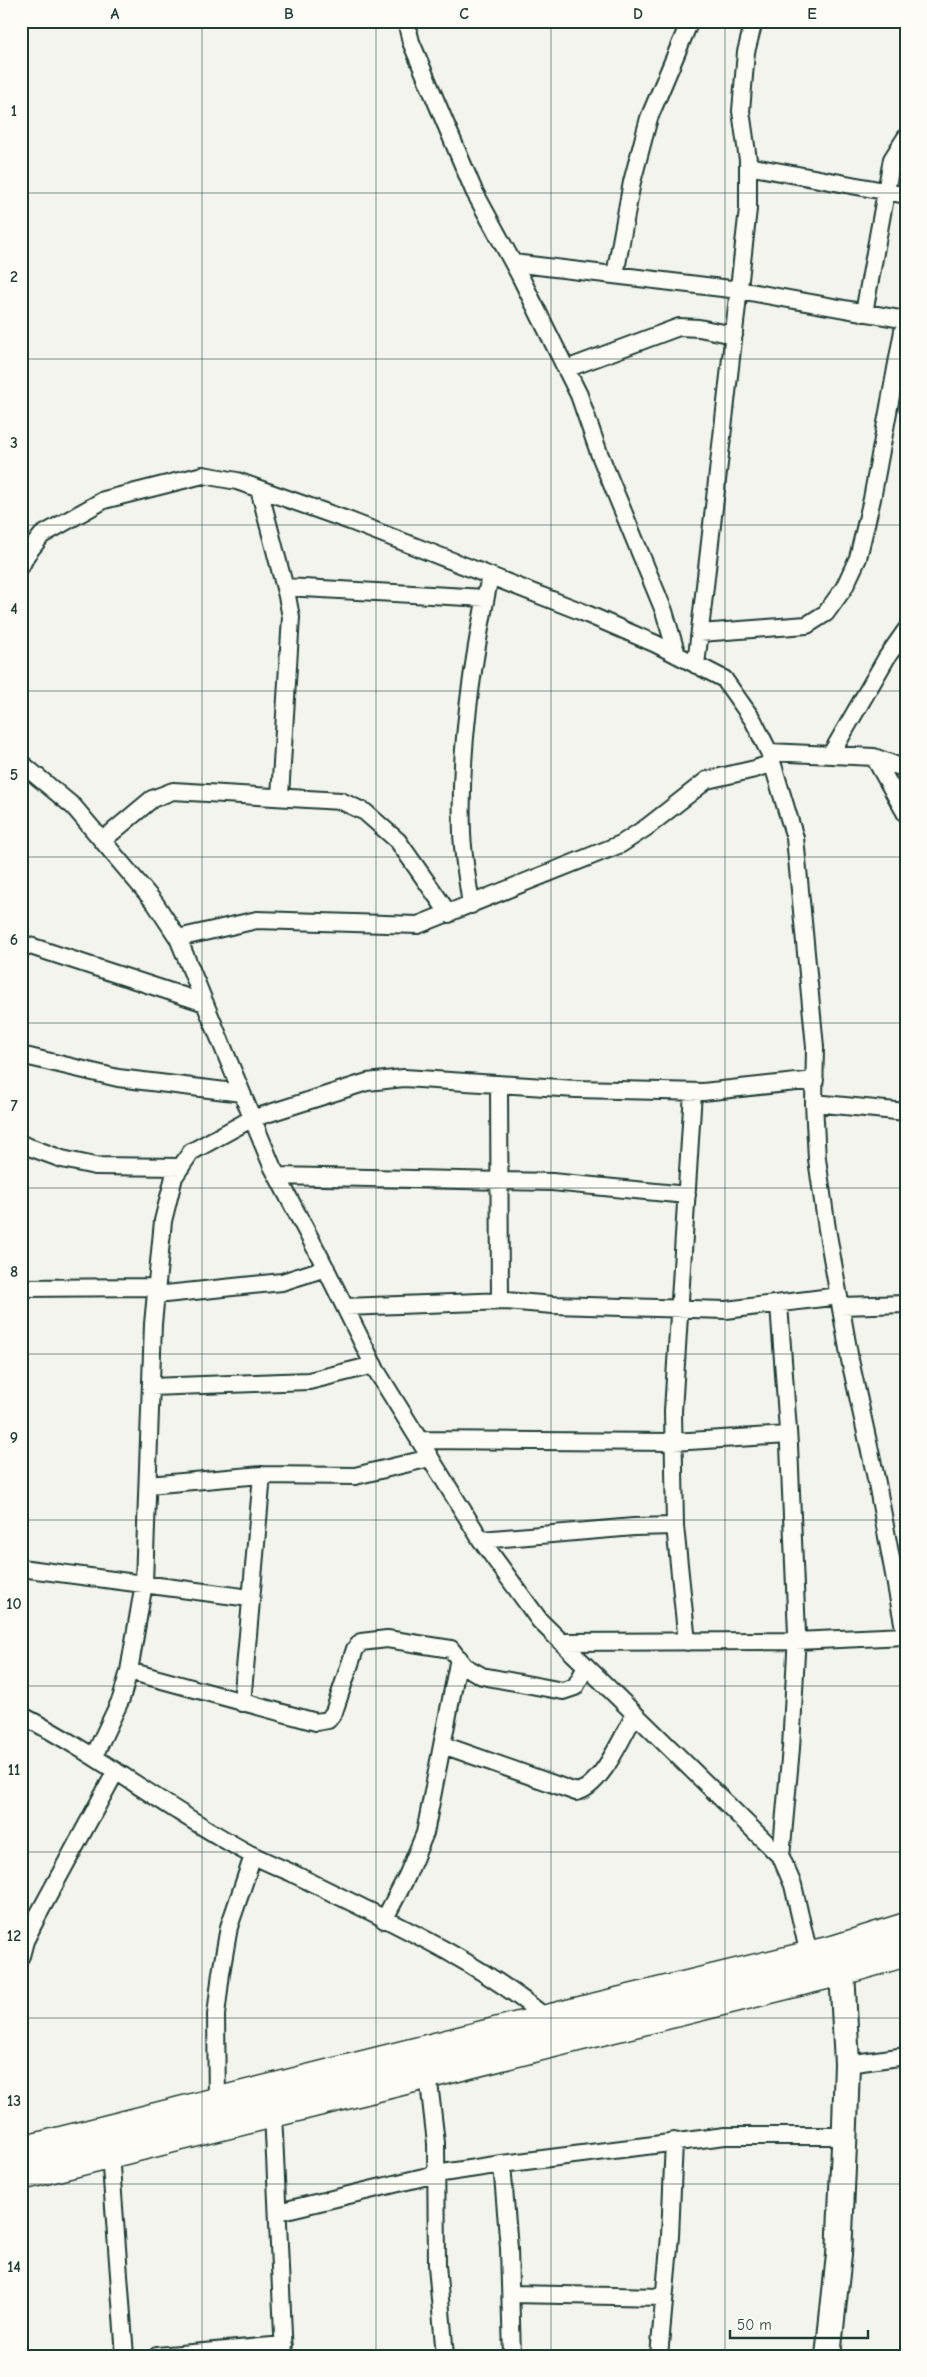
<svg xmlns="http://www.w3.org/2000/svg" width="927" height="2377" viewBox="0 0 927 2377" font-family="'Comic Neue',sans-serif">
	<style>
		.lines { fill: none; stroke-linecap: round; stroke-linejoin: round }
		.street-casing { stroke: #1f3d34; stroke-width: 20 }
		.secondary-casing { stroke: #1f3d34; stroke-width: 28 }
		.highway-casing { stroke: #1f3d34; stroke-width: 31 }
		.street { stroke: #fdfcf7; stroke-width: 16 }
		.secondary { stroke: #fdfcf7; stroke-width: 24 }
		.highway { stroke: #fdfcf7; stroke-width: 28 }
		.grid { fill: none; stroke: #1f3d34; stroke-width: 1; stroke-opacity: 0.55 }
		.neatline { fill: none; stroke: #1f3d34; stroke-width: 2 }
		.grid-label { font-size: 16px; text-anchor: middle; font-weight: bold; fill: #1f3d34 }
	</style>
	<rect width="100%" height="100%" fill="#f4f4ef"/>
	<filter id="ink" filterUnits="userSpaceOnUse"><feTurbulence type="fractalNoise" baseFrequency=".02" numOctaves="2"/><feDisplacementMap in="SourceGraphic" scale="10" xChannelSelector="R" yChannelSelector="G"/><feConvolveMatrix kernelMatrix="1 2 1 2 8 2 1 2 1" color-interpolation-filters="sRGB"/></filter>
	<g filter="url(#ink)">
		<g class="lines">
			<defs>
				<path id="street" d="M406,21L411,42L474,191L519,274L579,395L599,453L664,611L677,655
					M748,166L906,195
					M513,263L739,290L906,320
					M615,275L632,182L649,118L690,21
					M864,313L892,159L906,137
					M566,369L679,327L699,328L734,335
					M259,489L287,596L291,617L280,796
					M21,566L27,554L42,535L104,500L203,475L237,481L350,521L580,611L656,644L724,679L753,720L769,752L795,838L815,1047L814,1103L817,1159L827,1229L850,1360L877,1483L906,1639
					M285,587L485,598
					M700,633L807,625L826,613L844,588L858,558L872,499L905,320
					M696,665L748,209V160L741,111L746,52L754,21
					M769,752L874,757L906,769
					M831,754L887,657L906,630
					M874,757L906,814
					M21,763L74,807L155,903L178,938L272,1166L320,1257L376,1370L481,1540L540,1621L781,1857L793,1885L809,1955
					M103,840L152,799L173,791L341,801L365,812L398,841L449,914
					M471,905C468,882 463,857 462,833C459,748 473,660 490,576
					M178,938L257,920L418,925L621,844L647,827L707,780L755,769L772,763
					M21,943L205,1003
					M21,1055L118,1078L242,1093
					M499,1084L500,1301
					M814,1103L906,1112
					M21,1144L62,1159L95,1166L181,1167
					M277,1176L552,1182L687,1195
					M21,1288L156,1287
					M156,1295L282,1282L326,1268
					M779,1304L789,1445L797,1634L791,1748L781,1857
					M841,1306L906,1304
					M345,1307L506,1301L553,1305L726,1310L839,1296
					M151,1387L309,1381L374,1365
					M419,1440L673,1442L788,1435
					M148,1485L262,1475L355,1476L430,1458
					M481,1540L634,1527L675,1526
					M21,1568L250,1598
					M561,1642L796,1641L905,1636
					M687,1642L675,1526L673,1411L693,1092
					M129,1671L316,1722L328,1720L334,1712L355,1649L361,1642L387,1639L451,1649L464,1666L482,1676L563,1691L575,1687L586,1667
					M242,1703L262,1475
					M21,1715C101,1756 171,1812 250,1854C264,1861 278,1867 292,1873C374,1914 478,1959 547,2019
					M443,1745L576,1792C601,1788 623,1735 635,1714
					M94,1756L121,1699L129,1671L144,1583L153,1324L163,1221L174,1177L191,1152L251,1119L367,1082L404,1078L576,1089L703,1092L815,1080
					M384,1920L407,1876L425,1833L459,1658
					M21,1956L25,1941L38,1915L116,1771
					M847,2064L906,2056
					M428,2074L436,2143L437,2265L445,2356
					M217,2101L216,2015L221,1973L229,1927L253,1856
					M273,2112L284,2356
					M110,2153L125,2356
					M502,2164L509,2248L512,2356
					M278,2212L436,2174L502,2164L725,2136H845
					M511,2294L664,2297
					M157,2356L284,2345
					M659,2356L670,2236L674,2141"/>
				<path id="secondary" d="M828,2356L839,2255L845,2124L847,2064L842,1971"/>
				<path id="highway" d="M21,2151L547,2019L836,1949L906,1927
					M21,2176L842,1971L906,1952"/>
			</defs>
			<use href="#street" class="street-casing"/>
			<use href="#secondary" class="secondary-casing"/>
			<use href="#highway" class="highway-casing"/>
			<use href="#street" class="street"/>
			<use href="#secondary" class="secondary"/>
			<use href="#highway" class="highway"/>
		</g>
	</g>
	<path class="grid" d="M202,21V2356M376,21V2356M551,21V2356M725,21V2356M21,193H906M21,359H906M21,525H906M21,691H906M21,857H906M21,1023H906M21,1188H906M21,1354H906M21,1520H906M21,1686H906M21,1852H906M21,2018H906M21,2184H906"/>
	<rect width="927" height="2377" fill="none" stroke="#fdfcf7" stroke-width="55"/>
	<path d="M730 2330v8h138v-8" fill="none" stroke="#1f3d34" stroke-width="2.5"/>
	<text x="737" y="2330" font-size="15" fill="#1f3d34" stroke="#fdfcf7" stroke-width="4" paint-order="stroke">50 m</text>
	<rect x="28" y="28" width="872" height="2322" class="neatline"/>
	<g class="grid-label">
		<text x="115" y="19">A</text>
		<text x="289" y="19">B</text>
		<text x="464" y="19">C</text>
		<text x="638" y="19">D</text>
		<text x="812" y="19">E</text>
		<text x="14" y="116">1</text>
		<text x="14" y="282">2</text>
		<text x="14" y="448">3</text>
		<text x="14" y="614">4</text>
		<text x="14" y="780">5</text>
		<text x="14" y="945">6</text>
		<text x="14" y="1111">7</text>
		<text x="14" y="1277">8</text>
		<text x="14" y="1443">9</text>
		<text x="14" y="1609">10</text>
		<text x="14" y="1775">11</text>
		<text x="14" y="1941">12</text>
		<text x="14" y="2106">13</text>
		<text x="14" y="2272">14</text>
	</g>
</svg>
